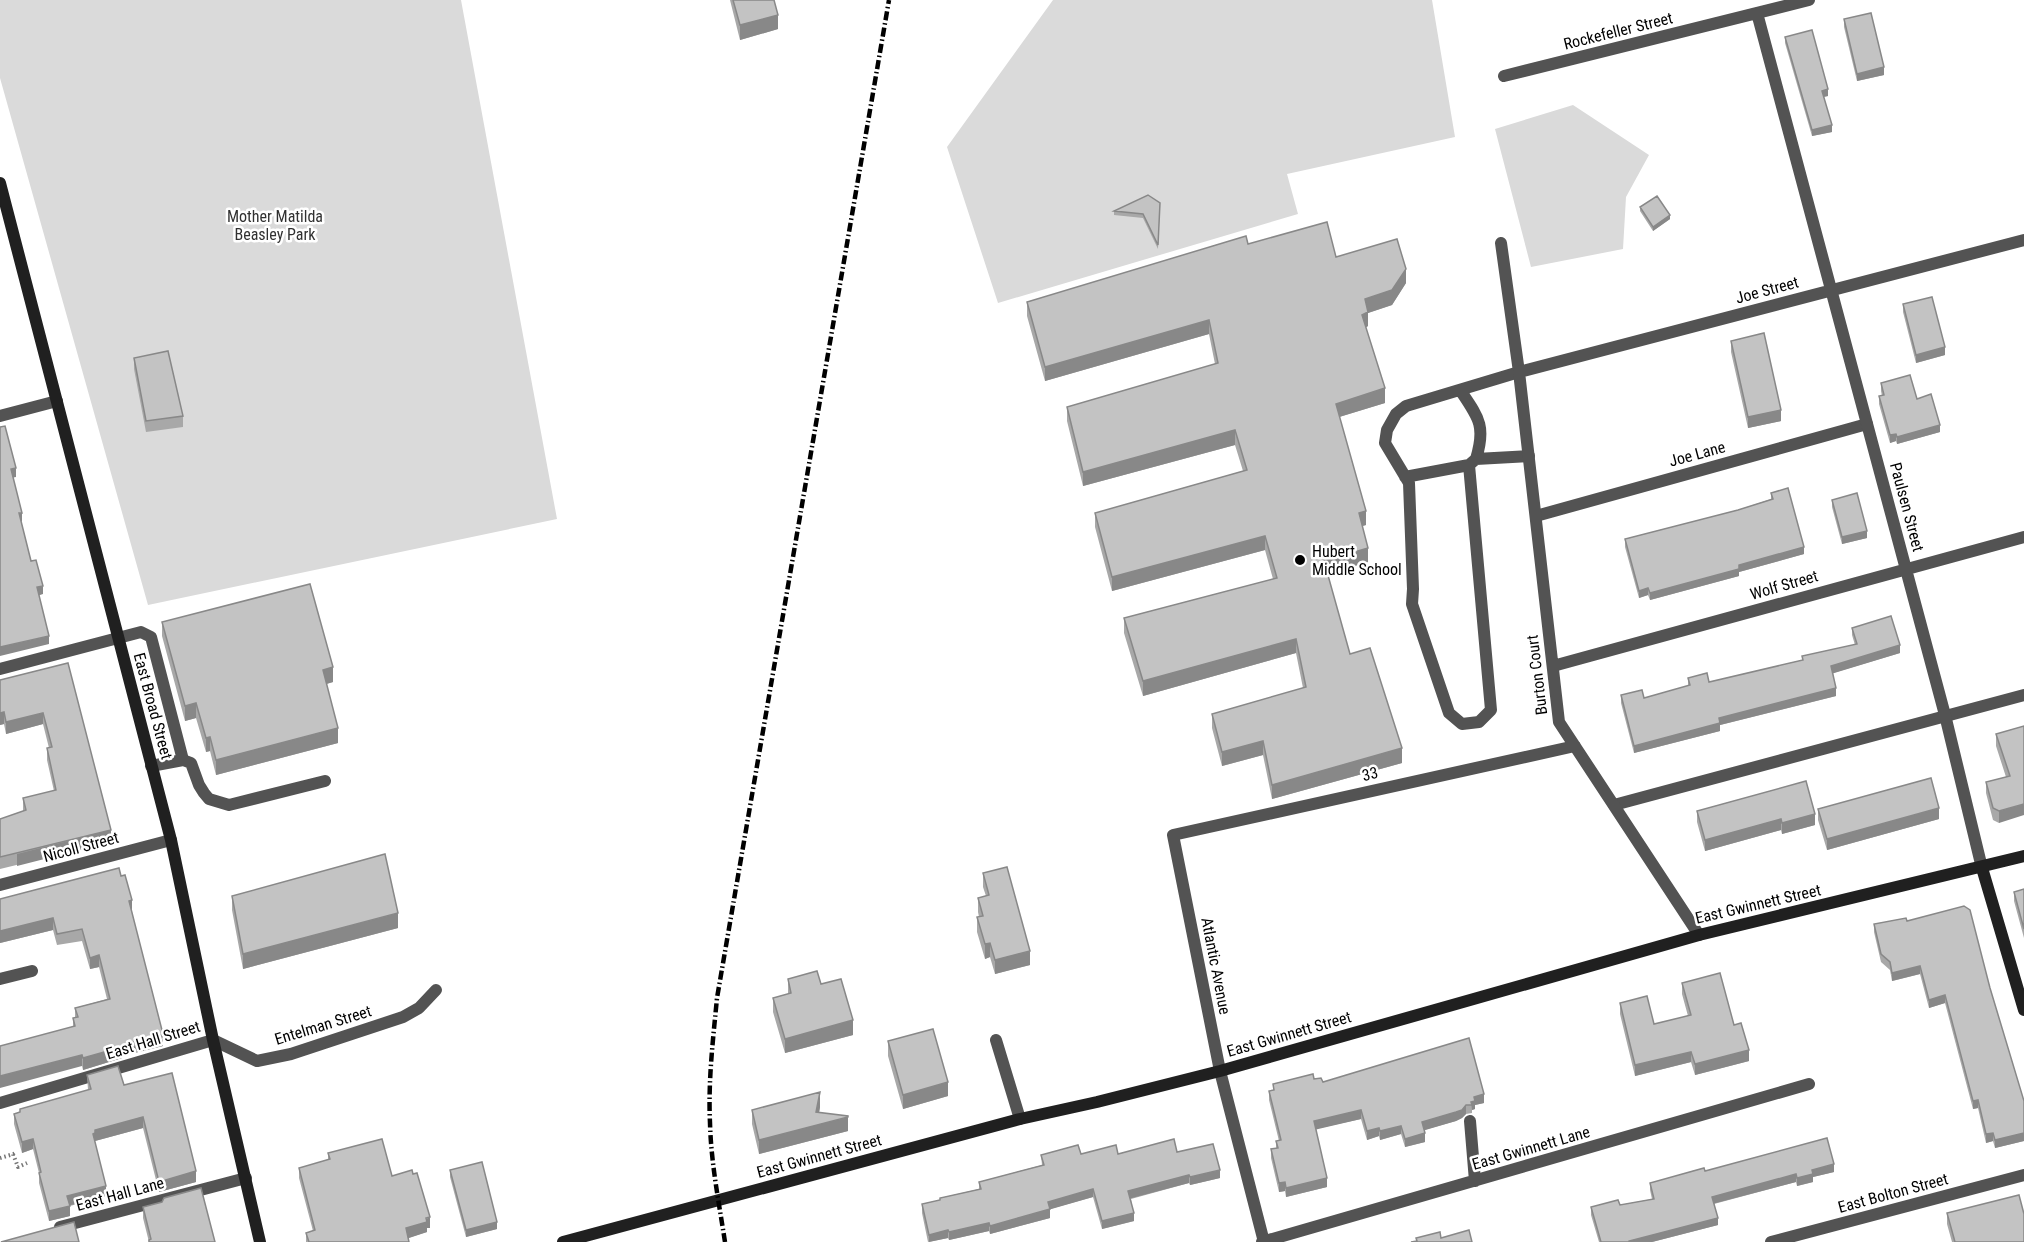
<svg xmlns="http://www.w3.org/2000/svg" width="2024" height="1242" viewBox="0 0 2024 1242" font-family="'Roboto Condensed',sans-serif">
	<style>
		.green { fill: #dadada }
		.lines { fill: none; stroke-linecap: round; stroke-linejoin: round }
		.path { stroke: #757575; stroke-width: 4; stroke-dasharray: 1.5 3; stroke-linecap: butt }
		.lane { stroke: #535353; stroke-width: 12 }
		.street { stroke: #535353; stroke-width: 12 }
		.secondary { stroke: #202020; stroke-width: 12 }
		.rail { stroke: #000; stroke-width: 4.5; stroke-dasharray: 9 3 1.5 3; stroke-linecap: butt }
		.wall { fill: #a8a8a8 }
		.shaded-wall { fill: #888 }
		.building { fill: #c3c3c3; stroke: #888; stroke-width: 1.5 }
		.poi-dot { fill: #000; stroke: #fff; stroke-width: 2 }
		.labels { text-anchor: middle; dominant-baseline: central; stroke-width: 5; stroke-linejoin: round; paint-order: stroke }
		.street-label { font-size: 16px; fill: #000; stroke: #fff }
		.park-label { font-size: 16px; fill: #313131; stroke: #fff }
		.poi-label { font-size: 16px; fill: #000; stroke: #fff; text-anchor: start }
	</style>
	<rect width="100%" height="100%" fill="#fff"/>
	<path class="green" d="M0,0H461L557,519L148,605L0,78Z
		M1053,0H1432L1455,137L1287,174L1298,214L998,303L947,147Z
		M1573,105L1649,155L1626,197L1623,249L1531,267L1495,129Z"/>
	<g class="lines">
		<path class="path" d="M13,1154L18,1167L27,1163
			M0,1158L17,1153"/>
		<path class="lane" d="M1501,243L1519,372L1406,406L1396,414L1387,430L1385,443L1409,483L1413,589L1412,604L1449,713L1462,724L1479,722L1491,710L1469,465L1476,459L1529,456
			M1460,390C1479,418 1486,426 1476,459
			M1405,477L1469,465
			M1536,516L1867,424
			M118,638L141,632L151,637L183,760
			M151,766L183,760L191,763L199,785L204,793L209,799L229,805L325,781
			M1614,805L2024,695
			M0,979L32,971
			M996,1040L1020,1119
			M1470,1121L1475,1181
			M60,1227L246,1178
			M1262,1242L1809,1084"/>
		<path class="street" d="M1757,13L1945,715L1982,868
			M1504,76L1809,0
			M0,416L57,401
			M1553,666L2024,537
			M0,669L118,638
			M0,885L171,840
			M1699,935L1559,722L1519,372L2024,240
			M0,1103L213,1040L257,1061L291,1054L403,1017L419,1008L436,990
			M1264,1242L1220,1071L1173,835L1575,746
			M1771,1242L2024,1175"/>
		<path class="secondary" d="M0,183L171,840L213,1040L260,1242
			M1982,868L2024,1010
			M563,1242L1020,1119L1097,1102L1220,1071L1699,935L2024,856"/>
		<path class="rail" d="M725,1242C719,1203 711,1163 710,1123C708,1081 713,1040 717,998L889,0"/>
	</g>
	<path class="wall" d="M730,0H774L778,29L740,40Z
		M1844,19L1884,75L1857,81L1844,27Z
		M1785,37L1828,96L1824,97L1832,132L1812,136L1785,43Z
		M1160,203L1158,249L1143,218L1114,215V211Z
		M1640,207L1670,219L1653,231L1640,211Z
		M1248,244L1336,257L1406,283L1392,305L1368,313V326L1366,327L1385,403L1339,417L1366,525L1362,526L1368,562L1327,574L1350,654L1402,763L1272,799L1263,755L1222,766L1212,728V714L1303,688L1296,653L1143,696L1124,633V618L1273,579L1265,550L1112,591L1095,527V513L1243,471L1235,445L1083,486L1067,421V407L1215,364L1209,334L1045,381L1027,316V302Z
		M1903,304L1945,355L1916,363L1903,312Z
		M1731,341L1781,421L1748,428L1731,352Z
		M134,358L183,416V427L146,432L134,369Z
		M1881,383L1917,399L1940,432L1897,444L1896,441L1890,443L1879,404V396H1882L1881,391Z
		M1771,493L1804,554L1739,572V576L1650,600L1648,595L1639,598L1625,547V539L1738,510L1771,499Z
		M1832,500L1867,538L1842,544L1832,507Z
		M162,622L333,682L326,684L338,743L216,775L210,751L206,752L196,718L185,721L162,636Z
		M1852,628L1900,653L1833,673L1836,696L1720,725V731L1634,753L1621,703V695L1644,698L1688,686V678L1709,682L1802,660L1855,645L1852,635Z
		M68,663L111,842L0,869V819L23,811V798L54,791L47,760V748H49L43,724L6,734L4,724L0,725V680Z
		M2024,726L1999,823L1993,820L1986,793V782L2006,777L1996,746V734Z
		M1806,781L1815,825L1782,834L1781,830L1705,851L1697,822V811Z
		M1818,809L1939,819L1827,850L1818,820Z
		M983,873L1030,965L995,974L990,957L985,959L977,932V917H979L978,912V898L986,896L983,887Z
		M2024,889V938L2014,901V892Z
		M232,896L398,928L243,969L232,910Z
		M0,899L132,912L163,1046L122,1056V1058L83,1070L73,1027V1018L75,1017V1008L107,999L99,967L90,969L82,941L57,945L53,930L0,943Z
		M1907,921L1990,988L2024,1101V1141L1995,1148L1993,1141L1986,1143L1978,1108L1973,1109L1945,1003L1929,1008L1920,974L1892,981L1890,970L1881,962L1874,932V924Z
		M788,979L853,1035L785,1053L773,1012V998L788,994Z
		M1682,983L1734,1025L1749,1061L1695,1075L1691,1062L1635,1076L1620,1014V1003L1654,1024L1688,1016L1682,994Z
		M888,1041L948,1096L903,1109L888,1056Z
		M87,1075L124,1085L196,1182L159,1192L143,1128L95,1141V1143L106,1196L70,1206V1216L49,1221L39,1183V1173L33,1149L22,1153L14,1124V1114L20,1112V1109L88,1090Z
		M1314,1079L1323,1082L1484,1103L1475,1105V1109L1472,1110V1113L1466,1114L1462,1118L1456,1121L1424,1130L1425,1142L1405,1147L1401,1134L1380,1140L1379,1136L1367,1140L1361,1119L1315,1129L1327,1187L1286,1197L1285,1191L1279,1192L1271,1158V1149L1276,1148V1141H1279L1269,1100V1091L1273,1090V1084Z
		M820,1107L819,1112L848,1131L759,1154L752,1124V1110Z
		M1177,1152L1220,1178L1190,1185L1189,1183L1131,1199L1134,1221L1102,1229L1093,1197L1050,1209V1218L990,1234L989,1231L949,1240L948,1238L928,1242L922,1213V1204L940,1200V1198L979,1189V1182L1042,1165L1041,1155Z
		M328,1153L392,1176L430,1228H427V1232L408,1238L409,1242H306V1233L313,1231L299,1178V1168L328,1160Z
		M450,1170L497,1229L466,1237L450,1177Z
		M1705,1171L1834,1172L1813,1177V1182L1797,1186L1796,1182L1714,1204L1718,1225L1652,1242H1599L1591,1215V1207L1620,1205L1652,1199L1650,1190V1183Z
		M143,1207L215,1242H149L143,1218Z
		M1947,1213L2024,1242H1952L1947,1224Z"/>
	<path class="shaded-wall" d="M778,15V29L740,40V25Z
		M1884,67V75L1857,81V74Z
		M1828,89V96L1822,97V91Z
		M1832,125V132L1812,136V130Z
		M1670,215V219L1653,231V227Z
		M1406,269V283L1392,305L1368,313V326L1362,330V315L1365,299Z
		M1209,320V334L1045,381V367Z
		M1945,347V355L1916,363V355Z
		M1385,388V403L1336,418V404Z
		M1781,410V421L1748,428V417Z
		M1940,425V432L1897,444V437Z
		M1235,430V445L1083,486V472Z
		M1896,434V441L1890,443V435Z
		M16,468V477L11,478V469Z
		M1366,511V525L1359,527V513Z
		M19,513H22V521L19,522Z
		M1867,531V538L1842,544V537Z
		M1265,536V550L1112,591V577Z
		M1804,547V554L1739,572V576L1650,600V593L1739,565Z
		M1368,548V562L1324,575V561Z
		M43,586V594L37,596V587Z
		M1648,588V595L1639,598V591Z
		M49,636V644L0,656V647Z
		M1296,639V653L1143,696V681Z
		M1900,645V653L1831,674V666Z
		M333,667V682L323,685V670Z
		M1836,688V696L1720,725V731L1634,753V746L1719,718Z
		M196,703V718L185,721V706Z
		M4,712V724L0,725V713Z
		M43,713V724L6,734V722Z
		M338,728V743L216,775V760Z
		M210,737V751L206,752V738Z
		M1263,741V755L1222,766V752Z
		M1402,748V763L1272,799V785Z
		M2024,804V815L1999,823V811Z
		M1939,808V819L1827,850V839Z
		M1815,814V825L1782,834V823Z
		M1781,819V830L1705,851V840Z
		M111,830V842L17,866V854Z
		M132,900V912L129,901Z
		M398,913V928L243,969V954Z
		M53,918V930L0,943V931Z
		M990,943V957L985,959V944Z
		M1030,951V965L995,974V960Z
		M99,955V967L90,969V958Z
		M1920,966V974L1892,981V973Z
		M1945,995V1003L1929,1008V1000Z
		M853,1020V1035L785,1053V1039Z
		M163,1034V1046L122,1056V1058L83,1070V1058L122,1045Z
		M1749,1050V1061L1695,1075V1064Z
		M1691,1052V1062L1635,1076V1065Z
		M82,1055V1066L0,1088V1076Z
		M948,1082V1096L903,1109V1095Z
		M820,1092V1107L817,1125L848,1117V1131L759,1154V1140L816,1112Z
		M1484,1094V1103L1475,1105V1109L1472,1110L1471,1102L1474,1097Z
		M1978,1100V1108L1973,1109V1101Z
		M1466,1105V1114L1462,1118L1456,1121L1422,1131V1122Z
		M1361,1110V1119L1314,1130V1121Z
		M143,1117V1128L95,1141V1143L93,1134L95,1130Z
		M1401,1126V1134L1380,1140V1131Z
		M1379,1128V1136L1367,1140V1131Z
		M1425,1133V1142L1405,1147V1139Z
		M1993,1133V1141L1986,1143V1134Z
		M2024,1133V1141L1995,1148V1140Z
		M33,1139V1149L22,1153V1142Z
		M1834,1164V1172L1813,1177V1182L1797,1186V1178L1812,1170Z
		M1220,1170V1178L1190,1185V1177Z
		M196,1171V1182L159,1192V1182Z
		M1796,1174V1182L1712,1204V1197Z
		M1189,1175V1183L1128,1199V1191Z
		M1327,1178V1187L1286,1197V1188Z
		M1285,1182V1191L1279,1192V1183Z
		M106,1186V1196L67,1206V1196Z
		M1093,1189V1197L1048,1210V1202Z
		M70,1206V1216L49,1221V1211Z
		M1050,1209V1218L990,1234V1226Z
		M1134,1213V1221L1102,1229V1221Z
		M430,1217V1228H427V1232L406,1239V1228Z
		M1718,1218V1225L1652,1242H1629V1241Z
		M497,1222V1229L466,1237V1230Z
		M989,1223V1231L949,1240V1232Z
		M948,1230V1238L929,1242V1235Z"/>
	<path class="building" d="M733,0H774L778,15L740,25Z
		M1871,13L1884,67L1857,74L1844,19Z
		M1812,30L1828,89L1822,91L1832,125L1812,130L1785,37Z
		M1148,195L1160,203L1158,245L1143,214L1114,211Z
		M1657,196L1670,215L1653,227L1640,207Z
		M1327,222L1336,257L1397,239L1406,269L1392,290L1365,299L1368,312L1362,315L1385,388L1336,404L1366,511L1359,513L1368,548L1324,561L1350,654L1370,648L1402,748L1272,785L1263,741L1222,752L1212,714L1306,687L1296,639L1143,681L1124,618L1277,578L1265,536L1112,577L1095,513L1247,470L1235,430L1083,472L1067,407L1218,363L1209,320L1045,367L1027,302L1246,236L1248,244Z
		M1932,297L1945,347L1916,355L1903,304Z
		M1764,333L1781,410L1748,417L1731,341Z
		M168,351L183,416L146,421L134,358Z
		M1910,375L1917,399L1931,394L1940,425L1897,437L1896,434L1890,435L1879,396L1884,395L1881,383Z
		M5,426L16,468L11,469L22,513H19L31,561L36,560L43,586L37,587L49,636L0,647V427Z
		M1788,488L1804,547L1739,565V569L1650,593L1648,588L1639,591L1625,539L1738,510L1773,499L1771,493Z
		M1857,493L1867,531L1842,537L1832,500Z
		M310,584L333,667L323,670L338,728L216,760L210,737L206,738L196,703L185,706L162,622Z
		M1891,616L1900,645L1831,666L1836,688L1719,718L1720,723L1634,746L1621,695L1642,690L1644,698L1690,685L1688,678L1707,673L1709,682L1803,660L1802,656L1857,644L1852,628Z
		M68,663L111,830L0,857V819L26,810L23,798L56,790L47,748L52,747L43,713L6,722L4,712L0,713V680Z
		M2024,726V804L1999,811L1993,808L1986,782L2010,776L1996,734Z
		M1931,778L1939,808L1827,839L1818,809Z
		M1806,781L1815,814L1782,823L1781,819L1705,840L1697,811Z
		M385,854L398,913L243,954L232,896Z
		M1007,867L1030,951L995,960L990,943L985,944L977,917L983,916L978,898L989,895L983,873Z
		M119,868L121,876L125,875L132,900L129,901L163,1034L122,1045V1047L83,1058L82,1055L0,1076V1046L75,1026L73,1018L78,1017L75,1008L110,999L99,955L90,958L82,929L57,934L53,918L0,931V899Z
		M2024,889V929L2014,892Z
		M1964,906L1970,910L1990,988L2024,1101V1133L1995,1140L1993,1133L1986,1134L1978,1100L1973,1101L1945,995L1929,1000L1920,966L1892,973L1890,962L1881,954L1874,924L1906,918L1907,921Z
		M817,971L821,984L841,979L853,1020L785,1039L773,998L791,993L788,979Z
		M1720,973L1734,1025L1741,1023L1749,1050L1695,1064L1691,1052L1635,1065L1620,1003L1647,996L1654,1024L1691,1015L1682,983Z
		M933,1029L948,1082L903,1095L888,1041Z
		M1469,1038L1484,1094L1474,1097L1475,1101L1471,1102L1472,1105H1466L1462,1110L1456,1112L1422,1122L1425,1133L1405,1139L1401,1126L1380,1131L1379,1128L1367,1131L1361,1110L1314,1121L1327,1178L1286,1188L1285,1182L1279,1183L1271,1149L1278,1148L1276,1141L1281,1140L1269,1091L1274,1090L1273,1084L1313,1074L1314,1079L1321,1078L1323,1082Z
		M118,1066L124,1085L172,1073L196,1171L159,1182L143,1117L95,1130V1133L93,1134L106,1186L67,1196L70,1206L49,1211L39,1173L41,1172L33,1139L22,1142L14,1114L20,1112V1109L91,1089L87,1075Z
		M820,1092L816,1112L848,1116V1117L759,1140L752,1110Z
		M1827,1138L1834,1164L1812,1170L1813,1174L1797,1178L1796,1174L1712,1197L1718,1218L1629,1241V1242H1601L1591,1207L1618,1200L1620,1205L1654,1199L1650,1183L1704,1168L1705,1171Z
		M382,1139L392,1176L412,1170L413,1174L417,1173L430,1217L426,1218L427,1222L406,1228L409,1242H309L306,1233L315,1230L299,1168L330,1159L328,1153Z
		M1174,1139L1177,1152L1213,1144L1220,1170L1190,1177L1189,1175L1128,1191L1134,1213L1102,1221L1093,1189L1048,1202L1050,1209L990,1226L989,1223L949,1232L948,1230L929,1235L922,1204L940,1200V1198L981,1189L979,1182L1044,1165L1041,1155L1078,1145L1081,1154L1116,1145L1118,1154Z
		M482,1162L497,1222L466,1230L450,1170Z
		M201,1188L215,1242H149V1240L151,1239L143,1207L162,1202L164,1198Z
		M2019,1195L2024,1214V1242H1955L1947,1213Z
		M74,1222L79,1242H1Z
		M1469,1230L1472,1242H1411L1417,1241L1416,1238L1440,1232L1441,1238Z"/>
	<circle class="poi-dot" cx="1300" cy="560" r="6"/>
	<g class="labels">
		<g class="street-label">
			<text transform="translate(1618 31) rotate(-14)">Rockefeller Street</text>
			<text transform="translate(1767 290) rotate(-15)">Joe Street</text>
			<text transform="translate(1697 454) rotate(-15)">Joe Lane</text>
			<text transform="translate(1907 507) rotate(75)">Paulsen Street</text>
			<text transform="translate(1784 585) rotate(-16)">Wolf Street</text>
			<text transform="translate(1537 675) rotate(-97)">Burton Court</text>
			<text transform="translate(153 706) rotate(75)">East Broad Street</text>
			<text transform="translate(1370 774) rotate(-13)">33</text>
			<text transform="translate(81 847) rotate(-15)">Nicoll Street</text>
			<text transform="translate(1758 904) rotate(-13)">East Gwinnett Street</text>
			<text transform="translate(1216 966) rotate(79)">Atlantic Avenue</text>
			<text transform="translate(323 1025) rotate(-17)">Entelman Street</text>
			<text transform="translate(1289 1034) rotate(-16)">East Gwinnett Street</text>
			<text transform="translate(153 1040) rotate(-17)">East Hall Street</text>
			<text transform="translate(1531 1148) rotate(-16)">East Gwinnett Lane</text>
			<text transform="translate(819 1156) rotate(-15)">East Gwinnett Street</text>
			<text transform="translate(1893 1193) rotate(-15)">East Bolton Street</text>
			<text transform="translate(120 1194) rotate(-15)">East Hall Lane</text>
		</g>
		<g class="park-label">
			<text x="275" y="216">Mother Matilda<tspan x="275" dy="18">Beasley Park</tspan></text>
		</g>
		<g class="poi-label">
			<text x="1312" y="551">Hubert<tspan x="1312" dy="18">Middle School</tspan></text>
		</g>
	</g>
</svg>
